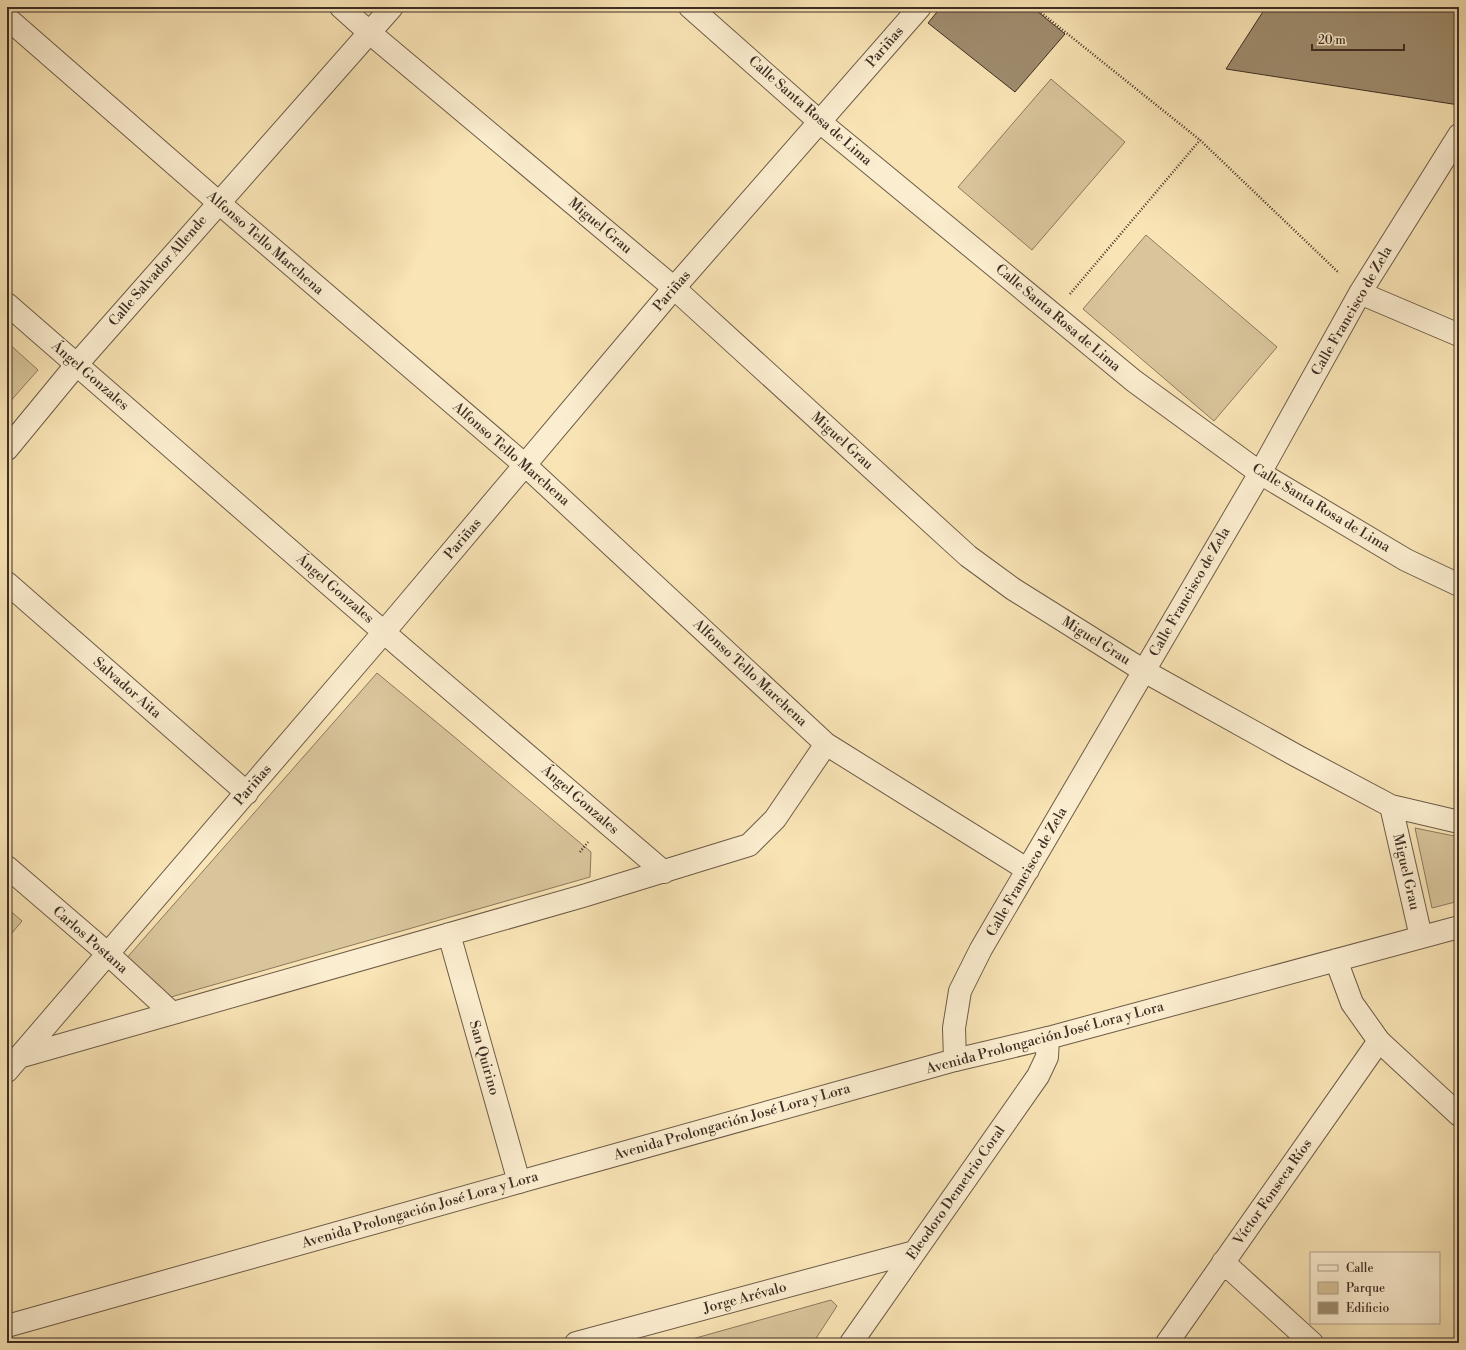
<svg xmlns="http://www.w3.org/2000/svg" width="1466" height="1350" viewBox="0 0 1466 1350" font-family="'Libre Bodoni',serif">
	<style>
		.green { fill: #d9c59c; stroke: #8c7a60 }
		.building { fill: #9f8d6f; stroke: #3e2e24 }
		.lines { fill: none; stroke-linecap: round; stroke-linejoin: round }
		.minor-casing { stroke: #6d5c48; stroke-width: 24 }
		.tertiary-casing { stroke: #6d5c48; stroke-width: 24 }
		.path { stroke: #3e2e24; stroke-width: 2.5; stroke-dasharray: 1 2; stroke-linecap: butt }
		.minor { stroke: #fbedcf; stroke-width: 22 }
		.tertiary { stroke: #fbedcf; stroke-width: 22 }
		.labels { text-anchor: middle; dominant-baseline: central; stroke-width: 3; stroke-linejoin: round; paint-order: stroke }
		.street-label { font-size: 14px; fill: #3e2e24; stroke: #fbedcf }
	</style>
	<rect width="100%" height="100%" fill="#f9e4b5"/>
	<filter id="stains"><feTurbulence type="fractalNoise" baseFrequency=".005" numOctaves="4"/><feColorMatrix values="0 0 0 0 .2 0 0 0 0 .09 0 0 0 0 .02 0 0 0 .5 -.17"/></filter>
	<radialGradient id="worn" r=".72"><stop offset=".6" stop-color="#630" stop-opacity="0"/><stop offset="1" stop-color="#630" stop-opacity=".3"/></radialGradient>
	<path class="green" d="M1051,79L1125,142L1032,250L958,187Z
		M1146,235L1277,347L1214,421L1083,309Z
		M7,342L38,370L7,405Z
		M377,673L452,735L591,852L590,877L164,999L124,961Z
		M1415,828L1459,837V901L1432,908Z
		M7,908L22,921L7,939Z
		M831,1300L837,1306L813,1343H678Z"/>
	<path class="building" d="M941,7H1032L1065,34L1015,92L928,23Z
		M1266,7H1459V105L1226,69Z"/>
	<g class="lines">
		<defs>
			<path id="minor" d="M690,7L820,122L1134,381L1260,473L1406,560L1459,585
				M7,18L219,203L525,465L826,744L1028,870
				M1360,293L1459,335
				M7,304L402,648L664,872
				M7,449L77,364L392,7
				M7,583L247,793
				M7,867L107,953L172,1013
				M449,934L519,1182
				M19,1057L583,896L749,845L775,819L826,744
				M955,1060L954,1028L960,991L981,949L1260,473L1360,293L1459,135
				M7,1071L384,632L674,288L920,7
				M1223,1262L1312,1343
				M576,1343L914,1252
				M851,1343L1038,1076L1047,1057L1048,1038
				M1167,1343L1379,1041"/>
			<path id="tertiary" d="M341,7L370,33L674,288L968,556L1013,589L1144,671L1297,756L1391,806L1459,822
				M1391,806L1421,937
				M1336,960L1352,1003L1379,1041L1459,1115
				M7,1326L519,1182L955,1060L1048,1038L1459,927"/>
		</defs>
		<use href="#minor" class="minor-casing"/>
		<use href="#tertiary" class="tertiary-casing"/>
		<path class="path" d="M1034,7L1200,140L1339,273
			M1070,294L1200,140
			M580,852L588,842"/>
		<use href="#minor" class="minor"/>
		<use href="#tertiary" class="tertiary"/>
	</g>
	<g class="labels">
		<g class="street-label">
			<text transform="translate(885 47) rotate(-49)">Pariñas</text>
			<text transform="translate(810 111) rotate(41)">Calle Santa Rosa de Lima</text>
			<text transform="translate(600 226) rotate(40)">Miguel Grau</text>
			<text transform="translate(265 243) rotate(41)">Alfonso Tello Marchena</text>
			<text transform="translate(158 271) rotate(-49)">Calle Salvador Allende</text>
			<text transform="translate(672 291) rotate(-49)">Pariñas</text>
			<text transform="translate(1352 311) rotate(-60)">Calle Francisco de Zela</text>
			<text transform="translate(1058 318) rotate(40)">Calle Santa Rosa de Lima</text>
			<text transform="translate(90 376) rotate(41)">Ángel Gonzales</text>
			<text transform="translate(842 441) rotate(42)">Miguel Grau</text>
			<text transform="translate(511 454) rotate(41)">Alfonso Tello Marchena</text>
			<text transform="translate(1321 508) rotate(31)">Calle Santa Rosa de Lima</text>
			<text transform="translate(463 539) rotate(-50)">Pariñas</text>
			<text transform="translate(335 589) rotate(41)">Ángel Gonzales</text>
			<text transform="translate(1190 592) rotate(-60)">Calle Francisco de Zela</text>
			<text transform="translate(1096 641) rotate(32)">Miguel Grau</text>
			<text transform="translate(750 673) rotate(43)">Alfonso Tello Marchena</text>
			<text transform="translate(127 688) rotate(41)">Salvador Aita</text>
			<text transform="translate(253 785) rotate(-49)">Pariñas</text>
			<text transform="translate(580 800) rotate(41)">Ángel Gonzales</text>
			<text transform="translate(1027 872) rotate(-60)">Calle Francisco de Zela</text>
			<text transform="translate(1406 872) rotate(77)">Miguel Grau</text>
			<text transform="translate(90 940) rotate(41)">Carlos Postana</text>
			<text transform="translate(1045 1038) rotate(-15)">Avenida Prolongación José Lora y Lora</text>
			<text transform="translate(484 1058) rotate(74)">San Quirino</text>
			<text transform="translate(732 1122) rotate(-16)">Avenida Prolongación José Lora y Lora</text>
			<text transform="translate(1273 1192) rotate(-55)">Víctor Fonseca Ríos</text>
			<text transform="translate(956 1193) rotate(-55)">Eleodoro Demetrio Coral</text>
			<text transform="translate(420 1210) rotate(-16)">Avenida Prolongación José Lora y Lora</text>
			<text transform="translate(745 1298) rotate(-15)">Jorge Arévalo</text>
		</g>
	</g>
	<rect width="1466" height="1350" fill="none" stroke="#f9e4b5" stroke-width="24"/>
	<rect x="8" y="8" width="1450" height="1334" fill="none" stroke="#3e2e24" stroke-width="2"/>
	<rect x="12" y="12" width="1442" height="1326" fill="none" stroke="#3e2e24"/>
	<rect x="1310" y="1252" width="130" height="72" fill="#fbedcf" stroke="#afa18b"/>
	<rect x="1318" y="1265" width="20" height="6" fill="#fbedcf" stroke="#afa18b"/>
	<text x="1346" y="1272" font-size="12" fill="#3e2e24">Calle</text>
	<rect x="1318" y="1282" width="20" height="12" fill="#d9c59c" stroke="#afa18b"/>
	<text x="1346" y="1292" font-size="12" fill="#3e2e24">Parque</text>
	<rect x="1318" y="1302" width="20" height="12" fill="#9f8d6f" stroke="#afa18b"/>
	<text x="1346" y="1312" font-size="12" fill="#3e2e24">Edificio</text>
	<path d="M1312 44v6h92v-6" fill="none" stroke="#3e2e24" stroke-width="2"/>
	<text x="1318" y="44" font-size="12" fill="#3e2e24" stroke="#fbedcf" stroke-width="3" paint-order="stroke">20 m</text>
	<rect width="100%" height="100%" filter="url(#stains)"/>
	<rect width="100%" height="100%" fill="url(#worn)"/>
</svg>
